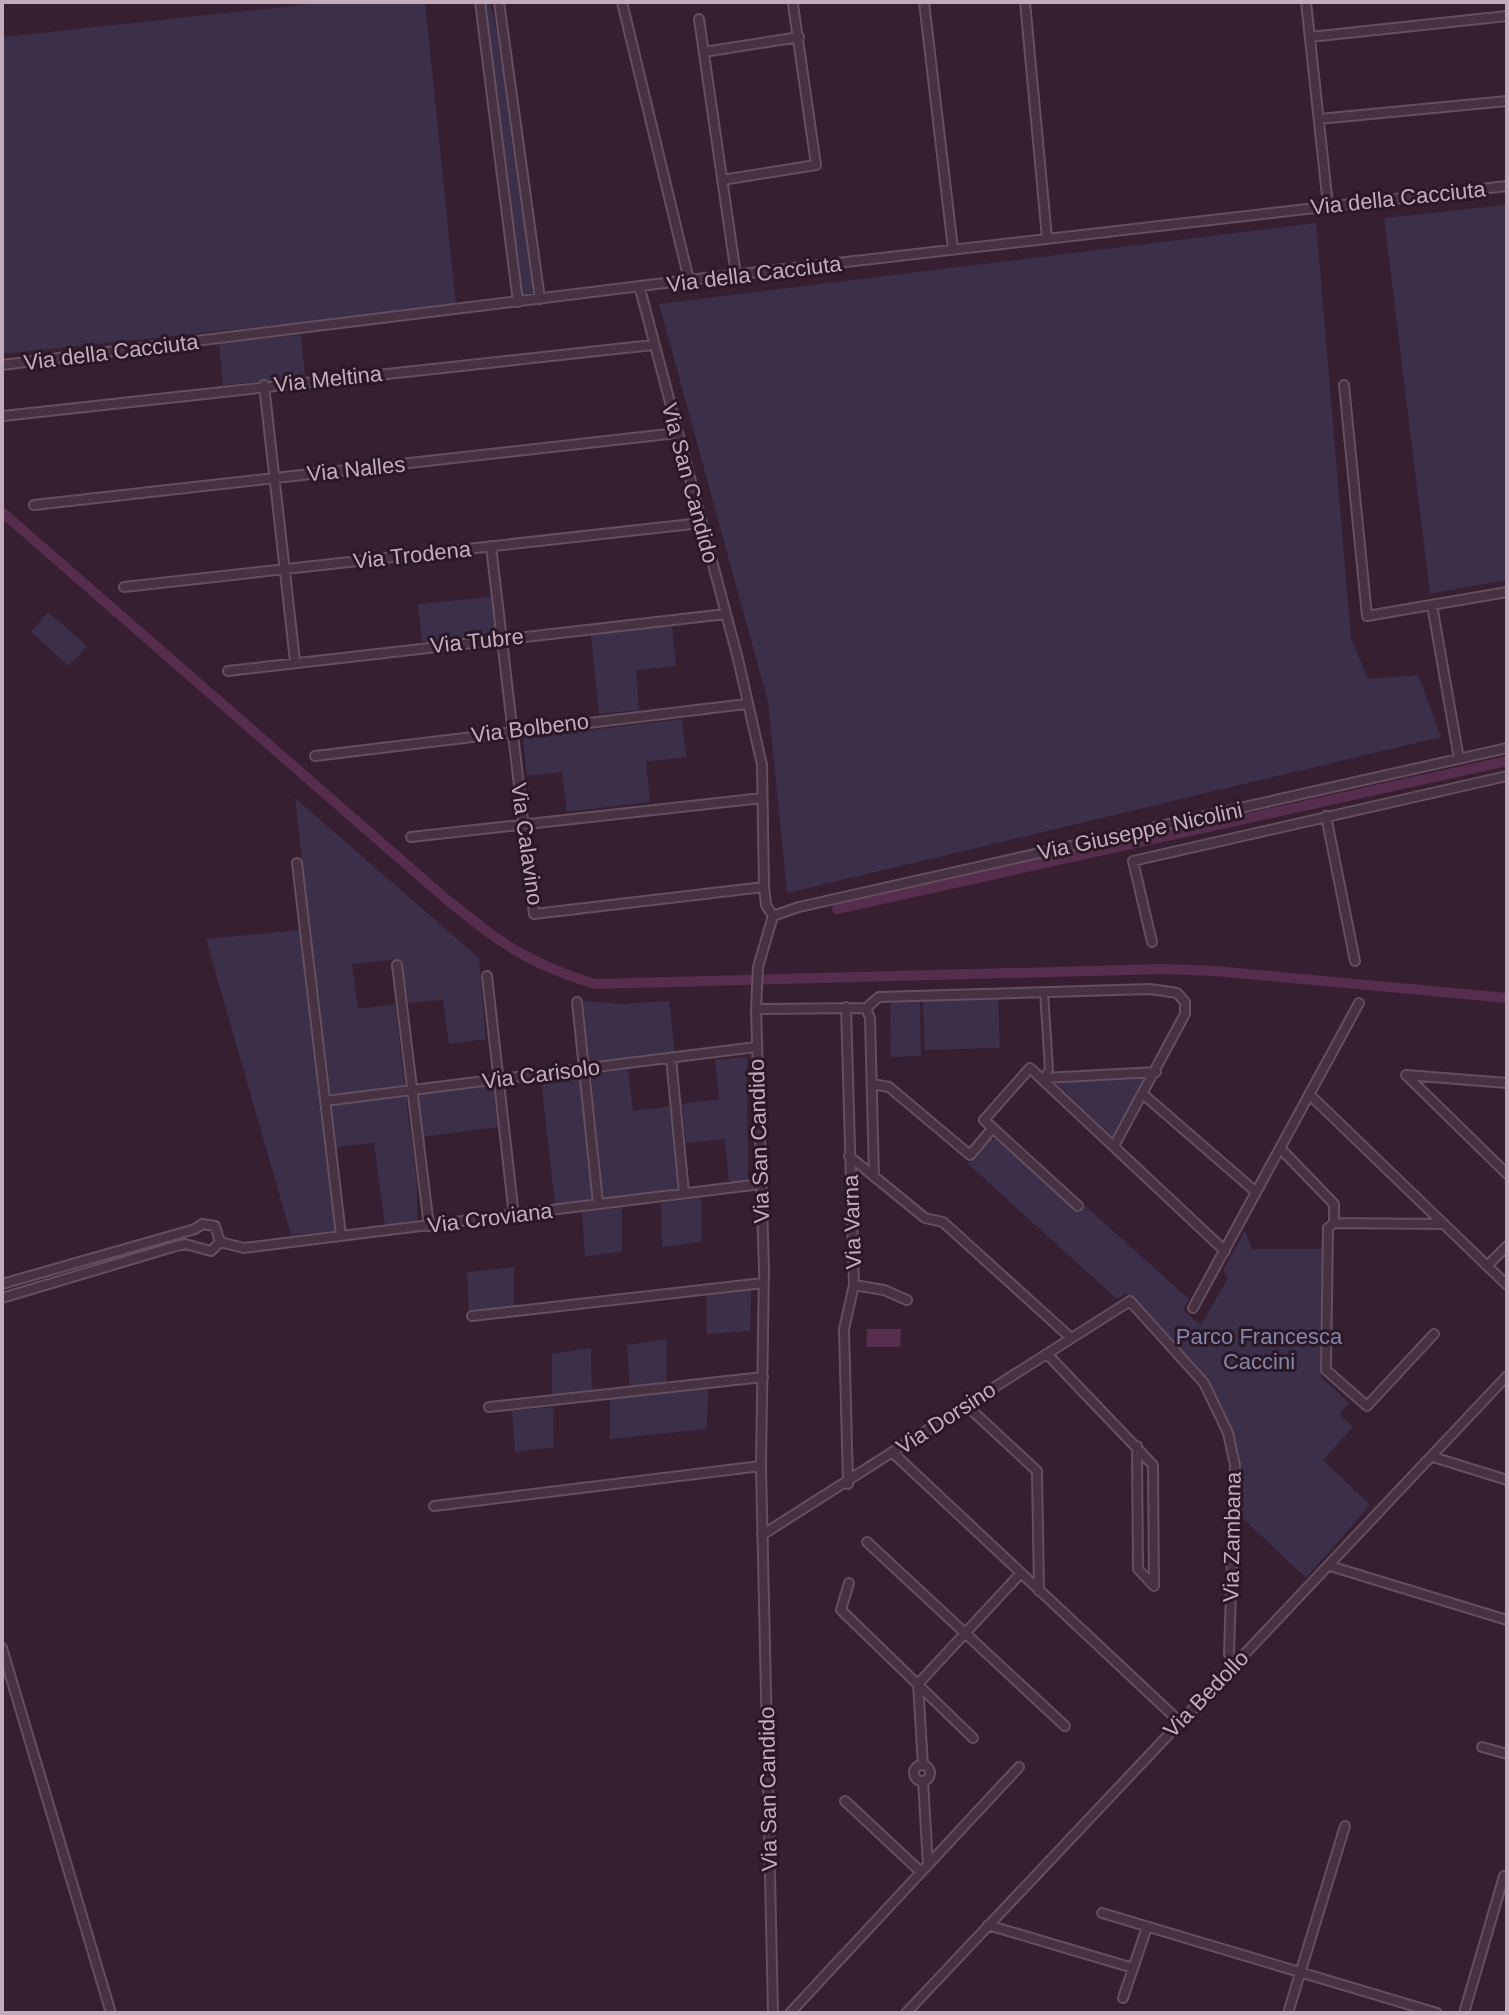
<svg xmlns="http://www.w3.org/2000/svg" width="1509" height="2015" viewBox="0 0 1509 2015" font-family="Arial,sans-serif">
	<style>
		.green { fill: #3c2f4a }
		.water { fill: #572d4d }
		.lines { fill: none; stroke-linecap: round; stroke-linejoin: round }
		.canal { stroke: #572d4d; stroke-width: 10 }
		.pedestrian-casing { stroke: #654f5f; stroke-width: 10 }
		.minor-casing { stroke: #654f5f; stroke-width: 12 }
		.pedestrian { stroke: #463242; stroke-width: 6 }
		.minor { stroke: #463242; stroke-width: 8 }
		.labels { text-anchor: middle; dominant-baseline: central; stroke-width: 6; stroke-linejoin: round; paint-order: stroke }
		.street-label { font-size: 22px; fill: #c4acbd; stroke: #2b1826 }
		.park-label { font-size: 22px; fill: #8287a9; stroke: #2b1826 }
	</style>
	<rect width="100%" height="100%" fill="#361f31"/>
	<path class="green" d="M328,2H425L456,306L2,354V37Z
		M484,2H490L497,33L535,293L522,294Z
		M1507,205V580L1430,594L1384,218Z
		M1316,223L1351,638L1368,679L1418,675L1441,737L787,893L768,702L659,304Z
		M301,335L305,377L223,385L219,343Z
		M492,597L496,635L422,642L418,604Z
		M48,612L87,646L69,666L31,632Z
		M672,626L676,666L636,670L639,710L599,714L591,634Z
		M682,719L686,757L646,762L650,802L567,812L562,772L527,776L523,738Z
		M295,798L479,958L486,1039L449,1044L443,1000L406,1003L401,959L352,964L358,1009L395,1004L405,1087L329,1097Z
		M300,930L335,1231L291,1235L206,939Z
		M998,999L1000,1048L925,1050L923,1001Z
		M583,1001L620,1004L669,1001L675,1053L589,1062Z
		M890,1001H920L921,1056L891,1057Z
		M747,1057L748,1180L729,1183L725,1139L686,1143L682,1104L719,1099L715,1060Z
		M628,1069L633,1111L672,1106L680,1190L603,1199L591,1074Z
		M580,1075L594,1199L555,1205L541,1080Z
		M1147,1079L1113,1137L1054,1081Z
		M493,1085L498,1127L420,1137L415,1095Z
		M406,1097L417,1182V1222L385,1226L374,1143L335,1147L330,1106Z
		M991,1139H999L1079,1210L1084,1205L1189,1299L1183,1310L1201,1325L1228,1278L1223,1270L1245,1231L1252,1249H1322L1321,1377L1349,1403L1339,1414L1353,1427L1323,1460L1370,1505L1306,1578L1236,1512C1237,1497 1239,1482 1238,1468C1236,1396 1172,1341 1126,1293L1117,1299L968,1164Z
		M701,1198V1242L662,1247L661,1203Z
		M622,1208V1251L585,1257L582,1212Z
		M514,1267V1306L469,1312L467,1272Z
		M751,1289L750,1331L707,1334V1294Z
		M667,1339L666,1384L630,1388L627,1345Z
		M591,1348L592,1391L552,1396V1354Z
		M708,1389L707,1429L610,1439V1399Z
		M553,1407L554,1447L515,1452L512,1411Z"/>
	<path class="water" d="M867,1329H901L900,1347H866Z"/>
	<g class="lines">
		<path class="canal" d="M2,512L446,899C501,943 526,963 595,984L1163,969L1215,971L1507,998
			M837,909L1507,761"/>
		<defs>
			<path id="pedestrian" d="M1044,1078L1049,1069L1044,992"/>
			<path id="minor" d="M480,2L518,302
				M499,2L540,299
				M622,2L689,280
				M924,2L953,249
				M1025,2L1047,238
				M1306,2L1328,205
				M699,19L736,275
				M1310,37L1507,16
				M704,52L799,37
				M1319,119L1507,101
				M722,180L816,165L793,4
				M640,289L738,659L762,765L764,887L766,905L773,916L758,967L756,1009L764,1269L761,1466L773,2013
				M2,365L689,280L1507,186
				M264,385L295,661
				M1344,385L1367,616L1507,592
				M3,416L653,345
				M34,505L677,433
				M491,546L534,914L764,887
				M124,587L701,523
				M1432,605L1459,759
				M228,671L726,614
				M315,756L746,704
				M1326,816L1355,961
				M411,837L762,798
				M297,863L341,1235
				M773,916L799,907L1507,748
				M1152,942L1133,861L1507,776
				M397,965L429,1226
				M487,976L514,1216
				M577,1002L598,1203
				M846,1007L854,1285L844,1329L848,1484
				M866,1008L879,997L1150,989L1177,993L1185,1002V1014L1114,1146
				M756,1009L866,1008L870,1018L874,1177
				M671,1058L684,1193
				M1044,1078L1156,1072
				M1507,1083L1406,1075L1507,1174
				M872,1084L889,1087L970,1155L992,1129
				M1309,1094L1507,1285
				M1144,1095L1256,1192
				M325,1101L756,1047
				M1280,1148L1334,1204V1223
				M849,1156L925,1218L943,1222L1071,1338
				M1078,1206L984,1120L1030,1068L1225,1251
				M1334,1223L1328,1228L1326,1370L1367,1406L1434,1334
				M1334,1223L1442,1224
				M220,1242L244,1248L761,1184
				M1487,1266L1507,1246
				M2,1284L195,1229L202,1224L215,1226L220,1242L211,1251L185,1244L173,1247L2,1298
				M854,1285L884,1290L907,1300
				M1193,1308L1359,1003
				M472,1316L763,1283
				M1047,1354L1153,1465L1154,1586L1138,1569L1137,1446
				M966,1405L1037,1471L1039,1591
				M489,1407L763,1377
				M892,1452L1179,1721
				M1433,1457L1507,1480
				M434,1506L761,1466
				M762,1535L1130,1301L1204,1383L1228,1433L1235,1465L1229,1654L1233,1663
				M867,1542L1065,1726
				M1330,1566L1507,1620
				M849,1583L841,1610L973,1738
				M2,1648L111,2013
				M1482,1747L1507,1754
				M923,1765L918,1684L1020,1574
				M914 1773a8 8 0 1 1 16 0a8 8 0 1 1-16 0Z
				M923,1781L928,1865
				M845,1801L921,1872
				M1102,1913L1437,2013
				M988,1925L1133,1968
				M1123,1998L1147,1927
				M790,2013L1019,1767
				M906,2013L1507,1376
				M1288,2013L1345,1826
				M1464,2013L1504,1876"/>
		</defs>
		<use href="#pedestrian" class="pedestrian-casing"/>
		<use href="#minor" class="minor-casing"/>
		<use href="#pedestrian" class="pedestrian"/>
		<use href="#minor" class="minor"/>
	</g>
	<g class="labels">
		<g class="street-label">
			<text transform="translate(1398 198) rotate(-6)">Via della Cacciuta</text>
			<text transform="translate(754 274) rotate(-7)">Via della Cacciuta</text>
			<text transform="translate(111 352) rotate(-7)">Via della Cacciuta</text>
			<text transform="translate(328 379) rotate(-6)">Via Meltina</text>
			<text transform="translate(356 469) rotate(-6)">Via Nalles</text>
			<text transform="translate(690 483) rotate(75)">Via San Candido</text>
			<text transform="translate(412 555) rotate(-6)">Via Trodena</text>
			<text transform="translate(477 641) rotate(-6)">Via Tubre</text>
			<text transform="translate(530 728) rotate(-7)">Via Bolbeno</text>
			<text transform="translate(1140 831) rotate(-12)">Via Giuseppe Nicolini</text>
			<text transform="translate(527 844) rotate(82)">Via Calavino</text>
			<text transform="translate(541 1074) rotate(-7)">Via Carisolo</text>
			<text transform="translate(759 1141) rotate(-92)">Via San Candido</text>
			<text transform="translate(490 1218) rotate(-7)">Via Croviana</text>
			<text transform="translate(852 1222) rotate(-92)">Via Varna</text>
			<text transform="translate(946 1418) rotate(-33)">Via Dorsino</text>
			<text transform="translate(1232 1537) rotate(-89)">Via Zambana</text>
			<text transform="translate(1206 1694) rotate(-46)">Via Bedollo</text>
			<text transform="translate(768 1789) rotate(-91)">Via San Candido</text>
		</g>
		<g class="park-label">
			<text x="1259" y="1336">Parco Francesca<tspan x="1259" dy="25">Caccini</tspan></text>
		</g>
	</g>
	<rect width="1509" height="2015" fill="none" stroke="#c4acbd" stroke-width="8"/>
</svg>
